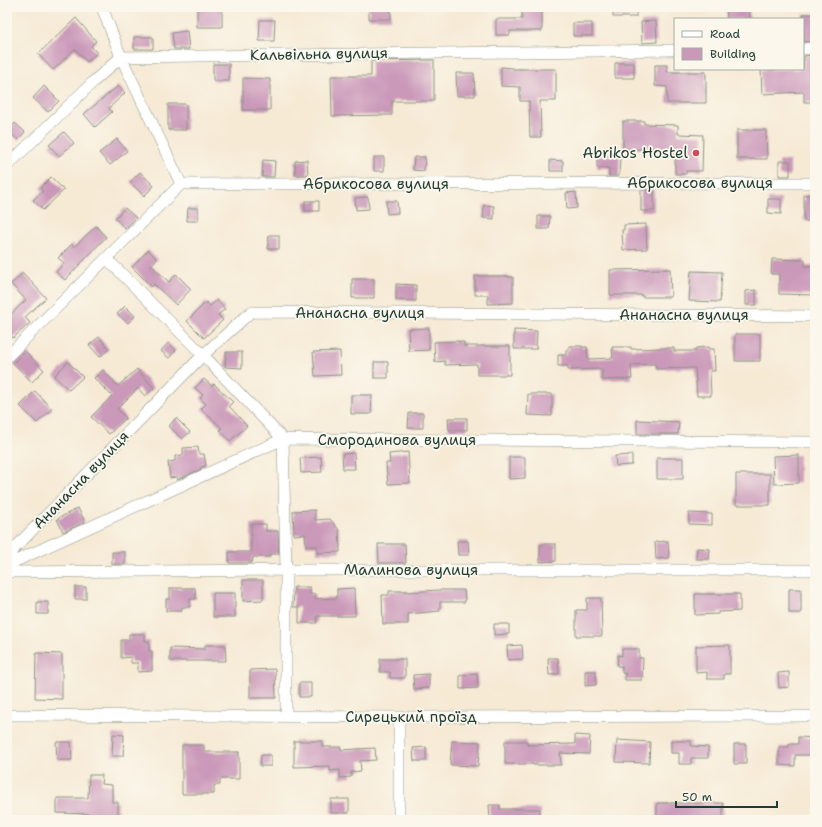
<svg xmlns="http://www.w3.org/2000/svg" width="822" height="827" viewBox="0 0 822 827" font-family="'Shantell Sans',sans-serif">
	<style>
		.building { fill: #ca98b9 }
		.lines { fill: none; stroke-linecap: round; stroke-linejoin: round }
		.street-casing { stroke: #8a9484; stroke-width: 12 }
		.street { stroke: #fff; stroke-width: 11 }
		.poi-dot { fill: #d1495b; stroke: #fbf7ec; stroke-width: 1.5 }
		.labels { text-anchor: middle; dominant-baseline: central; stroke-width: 3.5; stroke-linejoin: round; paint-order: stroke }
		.street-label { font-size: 15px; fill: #1f3d34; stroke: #fbf7ec }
		.poi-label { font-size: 15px; fill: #1f3d34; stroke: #fbf7ec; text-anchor: end }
	</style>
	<rect width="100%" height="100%" fill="#fbf7ec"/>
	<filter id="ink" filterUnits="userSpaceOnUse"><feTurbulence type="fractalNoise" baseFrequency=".025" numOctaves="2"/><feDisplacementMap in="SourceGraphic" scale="8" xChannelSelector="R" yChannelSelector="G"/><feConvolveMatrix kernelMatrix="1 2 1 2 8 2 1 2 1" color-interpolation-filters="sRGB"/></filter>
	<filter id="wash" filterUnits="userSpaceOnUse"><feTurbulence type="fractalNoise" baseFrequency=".012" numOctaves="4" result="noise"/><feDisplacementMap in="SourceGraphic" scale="16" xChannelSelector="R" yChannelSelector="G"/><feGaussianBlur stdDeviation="0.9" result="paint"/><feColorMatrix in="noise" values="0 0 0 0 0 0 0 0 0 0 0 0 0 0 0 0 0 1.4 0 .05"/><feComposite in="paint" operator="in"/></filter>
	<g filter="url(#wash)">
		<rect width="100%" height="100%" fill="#f6ead5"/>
		<g id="blocks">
			<path class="building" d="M197,7H222V27H197Z
				M369,7H391V19H369Z
				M613,7H636V17H613Z
				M726,7H749L750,19H727Z
				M522,9H542V31H510V35H496V19H522Z
				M803,14H815V41L804,42Z
				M76,18L96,41L91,46L97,53L87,62L75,49L53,70L38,54Z
				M260,20H275L274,41H259Z
				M656,21L657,42L642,43L641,22Z
				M573,23H592V36H573Z
				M187,31L189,49H174L172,33Z
				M134,37H153V49H134Z
				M815,55V102H804V92L762,94L761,70L803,69L804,56Z
				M434,60V101H392V115L332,116L331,76H371V61Z
				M615,63H634V78H615Z
				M213,64H229V81H213Z
				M655,65H667V72H706V103H667V87L655,86Z
				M501,67L513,68V69H556V101H540L541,137H530L529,101H520V87L501,86Z
				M456,73H474L475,96H457Z
				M243,78L270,79V110H243Z
				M44,86L59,101L48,112L33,98Z
				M118,86L125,93L109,108L112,112L95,127L84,114Z
				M168,104H186V130H168Z
				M623,121H644V124L678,125V134L703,135L702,171H686V174H675V149H623Z
				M15,123L25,132L18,140L8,131Z
				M737,130H766L767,159H737Z
				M64,132L74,143L59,156L49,145Z
				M117,139L127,151L110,165L99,153Z
				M597,156H620L619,176H609V168H597Z
				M374,157H384V171H374Z
				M414,157H425L424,171L413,170Z
				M263,160L275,161L274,177H262Z
				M307,160L308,175H295V161Z
				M550,160L563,161V171H550Z
				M779,161H790V176H779Z
				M140,172L154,186L144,196L130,182Z
				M51,177L64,190L43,210L33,200L43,191L40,188Z
				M641,190H654V211H641Z
				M576,192L577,208L567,209L566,193Z
				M815,194V221H804V195Z
				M368,197L369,209L356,210L355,198Z
				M768,199H781V214L768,213Z
				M305,201H319V211H305Z
				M386,201H397L398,213L387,214Z
				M484,205L494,206V219L483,218Z
				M125,208L136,218L125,229L115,218Z
				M188,208H198V221H187Z
				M538,216H550L549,229H538Z
				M646,224L647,249L623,250L622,230H624V225Z
				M96,226L106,237L65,280L56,272L64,263L58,258L72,244L74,247Z
				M269,235H279V249H268Z
				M148,250L157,259L151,265L169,282L176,274L191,289L176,305L154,284L152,287L132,267Z
				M772,259L805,260V266H815V295L779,294V274H771Z
				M670,269L671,297H642V295H610V270Z
				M691,271L722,272L720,302L689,301Z
				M23,273L46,298L25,317L30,323L13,338L7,332V318L26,300L11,284Z
				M475,276H508V277H513V303L488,304V295H475Z
				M352,279H374V298H352Z
				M396,284L416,285V301L396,300Z
				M756,290V305H746V291Z
				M217,300L225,309L218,315L223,320L204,338L187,321L206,302L210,306Z
				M125,306L135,316L128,323L117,314Z
				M429,328V350L409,351L408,329Z
				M514,330L537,331L536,349H514Z
				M735,334H760V361H735Z
				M99,337L109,349L100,357L89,345Z
				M459,341V342H464V346H510V375H477V364L445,365V361L435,362L434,342Z
				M168,343L176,350L169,358L161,351Z
				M569,346H582V347H587L588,359L613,358L612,347H631V349L666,348H674V351H696V348L709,347V349H714L715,371H710L711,396H697L695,368L656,369L655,364L631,365L632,379L602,380V369L568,370V366H558V355H566V350H569Z
				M25,351L44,370L32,382L13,363Z
				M340,351L341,375L315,376L313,352Z
				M226,352H242V368L225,367Z
				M68,362L83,377L69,390L54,376Z
				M374,362H388V378H374Z
				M137,369L154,388L145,396L138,388L117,409L126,418L109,434L91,417L112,396L94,378L103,370L118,386Z
				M204,379L212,386L214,384L233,402L229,406L247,426L230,441L220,430L222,428L201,409L206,404L200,398L203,395L195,388Z
				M35,391L52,409L37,423L20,406Z
				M528,394H552V416L527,415Z
				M351,395H372L371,414H351Z
				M409,413H423V428H408Z
				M176,418L190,432L182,439L169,426Z
				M448,418H467V430H449Z
				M637,420L679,422L678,434H637Z
				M198,447L199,454H204L206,466L201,467V469L177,480V477L170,478L168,462L175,461V456L183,455V448Z
				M408,452L410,483L388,484L386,463H390L389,454Z
				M354,453L355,469H343L342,454Z
				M632,455V465L616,466L615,456Z
				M799,455V483L774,484L773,456Z
				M321,457L322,472L301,473L300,458Z
				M509,457H525V478L509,479Z
				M657,458H683V479H657Z
				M736,474H770V505H736Z
				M78,508L85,522L63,532L57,519Z
				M315,510V520L330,519L339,530L340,552L317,553V546H306L305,534L294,535L293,511Z
				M689,513L712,514V525L689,524Z
				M251,524H266V531H278L279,554H270V557H253L252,563H229V552H251Z
				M457,541H468L469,555H458Z
				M668,541L669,558L656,559L655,542Z
				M378,544H405L406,563H379Z
				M545,544H556V561L540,562V545Z
				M697,548L710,549L709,559H696Z
				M112,552H125V564H112Z
				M243,580H263V600L243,601Z
				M75,587H86V599H75Z
				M294,587H310V594H315V599L337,598V589L354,588L355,616H317V623H299V607H293Z
				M170,588H195L196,599H190V607H182V611H166V599H170Z
				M789,589H801V613H789Z
				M439,590H464L465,602H440V611L408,614V624H383L382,595H389V591H408V592Z
				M213,593H235V617H213Z
				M695,594H740V611L718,612V614L695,615Z
				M587,598H601L602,636H576V610H587Z
				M37,602H48V614H37Z
				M494,624H509V634L494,635Z
				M129,634H145V641H149V651H152V671L138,672V663H131V657L121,658V640H129Z
				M205,645H225L226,661H170V648L205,649Z
				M522,645L523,659L508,660L507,646Z
				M730,645V674H724V679H707V672L696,673V646Z
				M622,649H639V658H643L642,680H625V673H622V666H617L618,655L622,656Z
				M36,653L62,654V699L35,698Z
				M548,658H558L559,674L549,675Z
				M380,659H405V678H390V672H380Z
				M275,669L276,698H250V670Z
				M585,671H596V685L585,686Z
				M789,672V687L779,688L778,673Z
				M429,674V688L414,689L413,675Z
				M477,674L478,688L460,689V675Z
				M299,683H311V697H299Z
				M113,734L124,735L123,756H112Z
				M575,735L590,736L589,754L560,753L561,765H533V764H505V741H527V745L575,744Z
				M798,737L815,738V755H795V766L779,765V747H789V744H798Z
				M617,740L650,742L649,763L616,762Z
				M294,741H322V747H341V750L375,748L376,760L360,761L361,771L351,772V777L340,778V770L330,771V766L294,767Z
				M452,741L480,742L478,766L450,765Z
				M671,741H691V746L708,747V758H691V764H679V753H671Z
				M56,742H71L72,760H57Z
				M734,744H746V764H734Z
				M182,745H204V752H239V779H220V785H214V794H182Z
				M426,747V761H414L413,748Z
				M261,755H271V766H260Z
				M89,775H102L101,784L112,785V802H118V820H90V814L57,813V798H88Z
				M331,799H349V813H331Z
				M657,803H723V820H657Z
				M489,805H500V809H540V820H490Z"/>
		</g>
	</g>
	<g filter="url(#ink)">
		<use href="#blocks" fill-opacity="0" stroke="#8a9484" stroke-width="1"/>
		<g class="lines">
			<defs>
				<path id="street" d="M102,7L121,57L181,184
					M803,49L815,48
					M7,166L94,81L121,57L675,50
					M106,258L203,355L283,439L286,570V716
					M7,357L181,184L815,183
					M7,556L203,355L251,312L815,316
					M7,565L283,439L815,442
					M7,572L286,570H815
					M7,715L399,717L815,716
					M399,717V820"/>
			</defs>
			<use href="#street" class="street-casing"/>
			<use href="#street" class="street"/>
		</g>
	</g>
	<circle class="poi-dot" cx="696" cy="153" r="4"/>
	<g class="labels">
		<g class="street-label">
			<text transform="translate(319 54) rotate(-1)">Кальвільна вулиця</text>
			<text x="700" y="183">Абрикосова вулиця</text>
			<text x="376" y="184">Абрикосова вулиця</text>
			<text x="360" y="313">Ананасна вулиця</text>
			<text x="684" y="315">Ананасна вулиця</text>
			<text x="397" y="440">Смородинова вулиця</text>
			<text transform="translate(81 480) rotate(-46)">Ананасна вулиця</text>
			<text x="411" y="570">Малинова вулиця</text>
			<text x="411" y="717">Сирецький проїзд</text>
		</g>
		<g class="poi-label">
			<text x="688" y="153">Abrikos Hostel</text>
		</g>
	</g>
	<rect width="822" height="827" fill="none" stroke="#fbf7ec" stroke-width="24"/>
	<rect x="674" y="18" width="130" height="52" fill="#fbf7ec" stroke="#a3ada2"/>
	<rect x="682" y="31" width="20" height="6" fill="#ffffff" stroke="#a3ada2"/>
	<text x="710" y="38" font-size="12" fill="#1f3d34">Road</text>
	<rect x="682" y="48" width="20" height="12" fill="#ca98b9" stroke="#a3ada2"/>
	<text x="710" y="58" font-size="12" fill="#1f3d34">Building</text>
	<path d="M676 801v6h101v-6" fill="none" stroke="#1f3d34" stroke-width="2"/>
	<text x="682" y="801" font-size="12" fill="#1f3d34" stroke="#fbf7ec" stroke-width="3" paint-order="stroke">50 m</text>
</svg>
